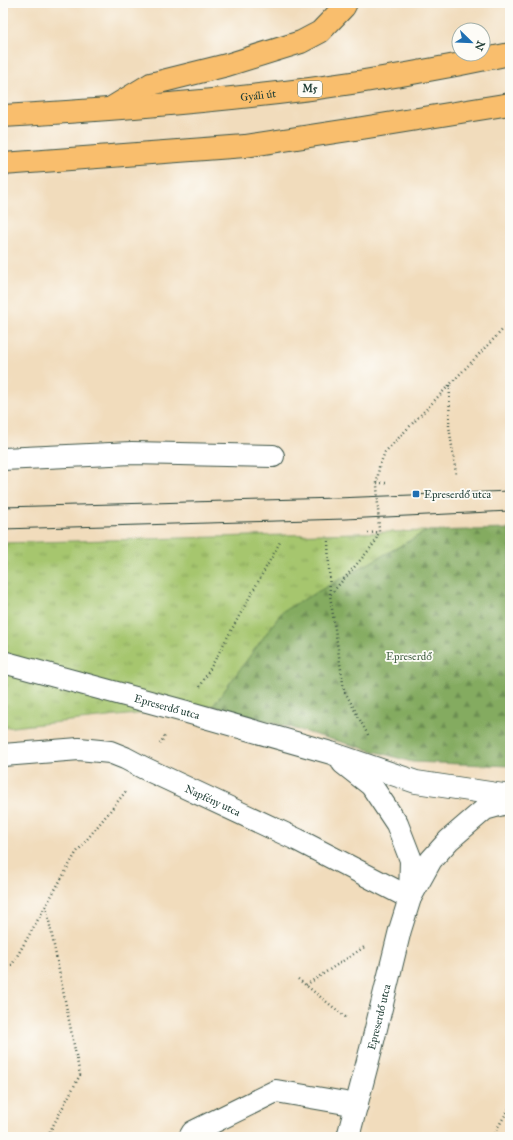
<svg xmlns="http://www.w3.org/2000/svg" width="513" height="1140" viewBox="0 0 513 1140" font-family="'IM FELL Great Primer',serif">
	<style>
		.grass { fill: url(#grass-tufts); stroke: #628251 }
		.forest { fill: url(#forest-firs); stroke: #52744a }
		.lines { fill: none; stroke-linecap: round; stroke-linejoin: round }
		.minor-casing { stroke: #3e5548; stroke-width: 24 }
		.major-casing { stroke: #3e5548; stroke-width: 24 }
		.path { stroke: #3e5548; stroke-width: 2.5; stroke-dasharray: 1 3; stroke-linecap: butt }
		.minor { stroke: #fff; stroke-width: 22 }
		.major { stroke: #f9be6d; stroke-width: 22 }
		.tram { stroke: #1f3d34; stroke-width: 1 }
		.poi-dot { fill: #1f6fb2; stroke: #fdfcf7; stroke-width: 1.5 }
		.labels { text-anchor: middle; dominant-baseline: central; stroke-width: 3.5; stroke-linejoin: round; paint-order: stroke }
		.shield { fill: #fdfcf7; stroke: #62766e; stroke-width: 1 }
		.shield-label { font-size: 10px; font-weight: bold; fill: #1f3d34 }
		.street-label { font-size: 11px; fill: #1f3d34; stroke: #fdfcf7 }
		.poi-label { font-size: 11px; fill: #1f3d34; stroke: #fdfcf7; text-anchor: start }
		.park-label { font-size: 11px; fill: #415f42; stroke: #fdfcf7 }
	</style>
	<defs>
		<pattern id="grass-tufts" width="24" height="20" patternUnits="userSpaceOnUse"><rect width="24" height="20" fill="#a6c66e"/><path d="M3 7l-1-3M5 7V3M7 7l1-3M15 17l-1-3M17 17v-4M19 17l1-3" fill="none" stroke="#87a25b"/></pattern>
		<pattern id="forest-firs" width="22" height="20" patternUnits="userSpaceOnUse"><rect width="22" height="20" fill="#84ab61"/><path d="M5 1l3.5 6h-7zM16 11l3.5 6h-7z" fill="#6b8c51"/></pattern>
	</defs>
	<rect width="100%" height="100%" fill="#fdfcf7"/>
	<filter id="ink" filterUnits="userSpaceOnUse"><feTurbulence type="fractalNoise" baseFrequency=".025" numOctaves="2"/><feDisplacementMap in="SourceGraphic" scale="8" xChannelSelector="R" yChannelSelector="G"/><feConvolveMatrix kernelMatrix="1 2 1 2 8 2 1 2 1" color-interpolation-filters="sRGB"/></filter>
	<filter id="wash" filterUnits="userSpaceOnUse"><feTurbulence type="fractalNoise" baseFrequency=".012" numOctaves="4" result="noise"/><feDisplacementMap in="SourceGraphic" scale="16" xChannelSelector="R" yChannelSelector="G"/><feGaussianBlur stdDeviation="0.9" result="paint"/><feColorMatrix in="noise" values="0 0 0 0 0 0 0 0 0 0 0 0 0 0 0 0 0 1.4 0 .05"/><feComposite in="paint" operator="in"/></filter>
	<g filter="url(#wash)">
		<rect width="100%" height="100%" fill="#f1dcbc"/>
		<path class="grass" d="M427,531L283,611L213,706L3,728V543Z"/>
		<path class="forest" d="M510,529V766L412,762L213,706L283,611L427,531Z"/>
	</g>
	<g filter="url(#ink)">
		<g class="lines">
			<defs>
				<g id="minor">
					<path d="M3,459L132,453L273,456"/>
					<path id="s1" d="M3,662L187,712L331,753L416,782L510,796"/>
					<path id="s2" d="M3,755L79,749L110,752L125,758L144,768L298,840L410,898"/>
					<path d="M343,763L371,785L397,824L411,860L410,895"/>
					<path d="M190,1137L193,1132L276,1091L357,1105"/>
					<path id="s3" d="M348,1137L371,1049L400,930L410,898L431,860L449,840L485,809L510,802"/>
				</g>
				<g id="major">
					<path d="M113,107L151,84L227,65L301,42L320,32L344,7L346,3"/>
					<path id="s4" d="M3,116C106,110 208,102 310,89C377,80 444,68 510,54"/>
					<path d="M3,164L245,146L362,128L510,104"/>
				</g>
			</defs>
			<use href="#minor" class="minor-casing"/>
			<use href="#major" class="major-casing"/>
			<path class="path" d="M450,385L449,426L456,474
				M377,483H388
				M368,533L379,532
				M328,541L330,594
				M200,687L280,542
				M368,735L344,690L330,595L369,550L375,542L379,532L377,483L379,467L385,452L510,322
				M160,744L166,734
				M46,906L80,1075L47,1137
				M3,966L12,965L76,853L127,790
				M298,979L348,1019
				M306,985L366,946
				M50,1132L60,1137
				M492,1137L510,1107"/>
			<use href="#minor" class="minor"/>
			<use href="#major" class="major"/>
			<path class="tram" d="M3,507L337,498L510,491
				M3,529L345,519L510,511"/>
		</g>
	</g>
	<rect class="poi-dot" x="412" y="490" width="8" height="8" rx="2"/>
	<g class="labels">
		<rect class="shield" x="298" y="81" width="24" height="16" rx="3"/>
		<g class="shield-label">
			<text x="310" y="89">M5</text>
		</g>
		<g class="street-label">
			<text stroke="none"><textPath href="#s4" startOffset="256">Gyáli út</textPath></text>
			<text stroke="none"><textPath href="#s1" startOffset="170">Epreserdő utca</textPath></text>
			<text stroke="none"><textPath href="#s2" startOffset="221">Napfény utca</textPath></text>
			<text stroke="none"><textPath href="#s3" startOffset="124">Epreserdő utca</textPath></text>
		</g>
		<g class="poi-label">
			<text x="424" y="494">Epreserdő utca</text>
		</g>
		<g class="park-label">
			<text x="409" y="656">Epreserdő</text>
		</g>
	</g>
	<rect width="513" height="1140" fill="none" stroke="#fdfcf7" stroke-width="16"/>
	<g transform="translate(471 42) rotate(113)"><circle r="19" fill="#fdfcf7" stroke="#a4b0a9"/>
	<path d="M0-3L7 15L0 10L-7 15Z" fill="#1f6fb2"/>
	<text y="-6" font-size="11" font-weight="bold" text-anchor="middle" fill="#1f3d34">N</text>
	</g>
</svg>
